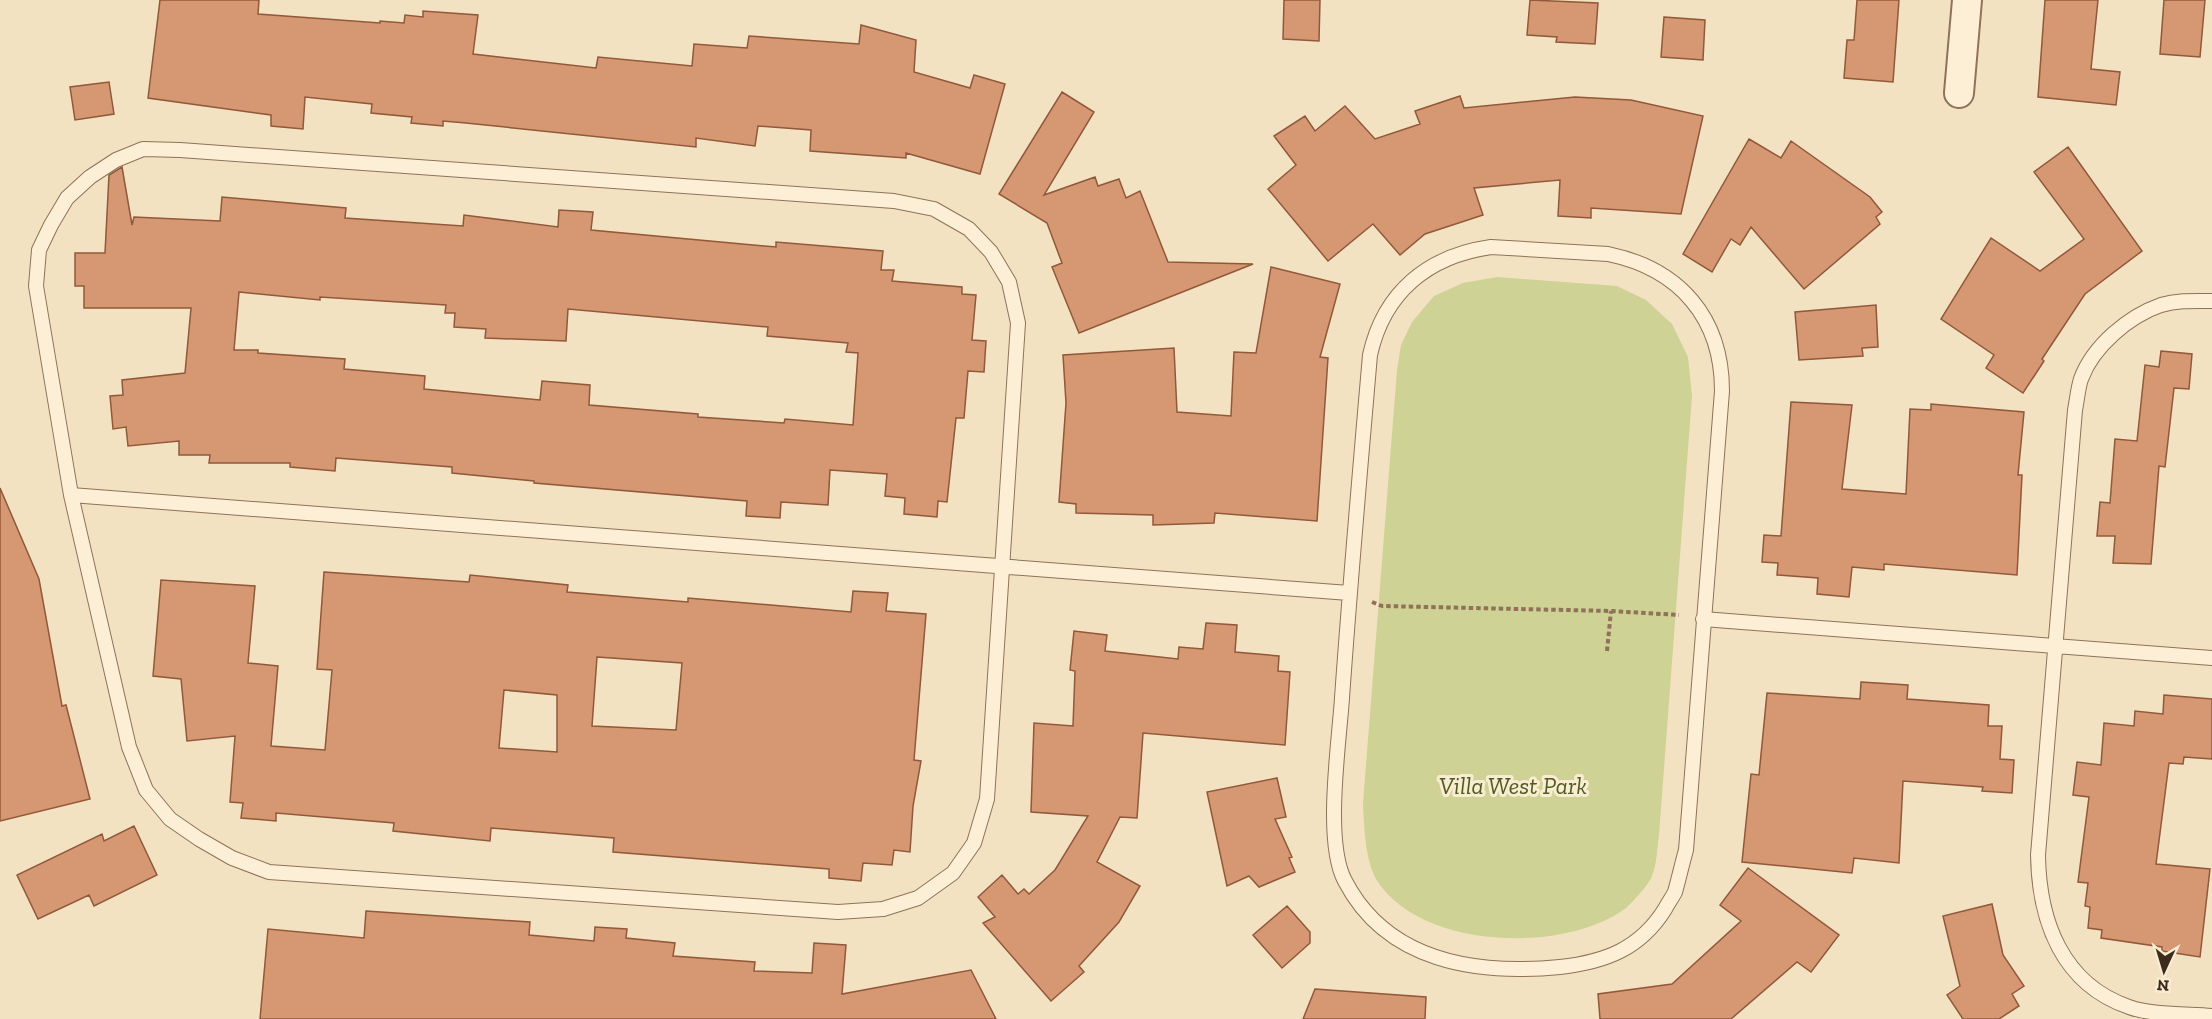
<svg xmlns="http://www.w3.org/2000/svg" width="2212" height="1019" viewBox="0 0 2212 1019" font-family="'Zilla Slab',serif">
	<style>
		.green { fill: #ced294 }
		.building { fill: #d59873; stroke: #91583a; stroke-width: 1.5; fill-rule: evenodd }
		.lines { fill: none; stroke-linecap: round; stroke-linejoin: round }
		.lane-casing { stroke: #8f7257; stroke-width: 16 }
		.street-casing { stroke: #8f7257; stroke-width: 32 }
		.path { stroke: #8f7257; stroke-width: 4; stroke-dasharray: 4.5 3; stroke-linecap: butt }
		.lane { stroke: #fcefd6; stroke-width: 14 }
		.street { stroke: #fcefd6; stroke-width: 28 }
		.labels { text-anchor: middle; dominant-baseline: central; stroke-width: 6; stroke-linejoin: round; paint-order: stroke }
		.park-label { font-size: 24px; font-style: italic; fill: #4f5c21; stroke: #f9ecd2 }
	</style>
	<rect width="100%" height="100%" fill="#f3e2c2"/>
	<path class="green" d="M1497,277L1617,286L1646,300L1672,324L1688,357L1692,396L1659,835C1657,848 1657,864 1652,876C1650,883 1632,903 1626,908C1565,954 1419,950 1376,879C1365,859 1364,825 1363,803L1397,370L1401,345L1412,322L1434,296L1463,283Z"/>
	<path class="building" d="M160,0H259L258,14L380,23V21L404,23L405,15L423,17V11L478,15L473,54L596,68L598,57L692,66L694,44L747,48L749,36L859,44L861,25L916,40L914,72L970,88L974,75L1005,84L980,174L906,153V158L810,151L811,130L758,126L755,146L696,138V147L466,123L443,121V126L411,123L412,117L371,113L372,104L305,97L303,129L271,126V115L148,98Z
		M1284,0H1320L1319,41L1283,39Z
		M1530,0L1598,3L1595,44L1556,42L1557,37L1527,35Z
		M1857,0H1899L1893,82L1844,78L1847,40H1854Z
		M2045,0H2098L2091,69L2120,72L2116,105L2038,97Z
		M2164,0H2205L2200,57L2160,54Z
		M1664,17L1705,20L1703,60L1661,57Z
		M109,82L114,114L75,120L70,87Z
		M1062,92L1094,112L1044,195L1095,177L1098,186L1119,179L1126,198L1140,191L1168,262L1253,264L1079,333L1052,267L1062,263L1047,223L999,194Z
		M1460,96L1464,108L1575,97L1631,100L1703,116L1681,214L1591,208V218L1558,216L1560,180L1474,188L1483,215L1425,234L1400,255L1373,224L1328,261L1268,189L1296,165L1274,136L1305,116L1315,131L1345,106L1375,139L1420,124L1415,111Z
		M1749,139L1781,158L1791,141L1870,197L1882,212L1876,217L1880,224L1804,289L1751,227L1740,245L1731,239L1712,272L1683,254Z
		M2068,147L2142,251L2085,294L2042,359L2044,361L2023,393L1986,368L1994,355L1941,319L1991,238L2040,271L2084,239L2034,172Z
		M122,167L132,225L134,217L220,221L222,197L346,208L345,218L463,226L464,215L558,227L559,210L593,212L591,230L776,247V242L883,251L881,270H894L892,281L962,287V294L976,295L972,340L986,341L984,372L968,371L964,418H956L947,502L938,501L937,517L904,514L905,498L885,496L887,474L830,470L828,505L781,502L780,518L746,516L747,501L534,483V481L452,473V467L336,458L335,471L290,467V463H209L210,455H179V441L128,446L126,427L113,429L110,396L123,395L122,380L185,373L191,308H84V286H75V253H105L109,175ZM239,292L320,300V297L446,305L445,313H455L454,327L486,329L485,338L566,341L568,309L768,327L767,336L848,343L846,352L858,353L853,425L785,419L784,423L698,417V414L589,405L590,385L542,381L540,400L424,389L425,376L344,369L345,359L258,353V350H234Z
		M1271,267L1340,284L1320,357L1328,358L1317,521L1215,513L1214,523L1153,525V515L1076,513V504L1059,502L1066,403L1063,355L1174,348L1177,412L1231,416L1234,352L1256,353Z
		M1876,305L1878,347L1862,348L1863,356L1799,360L1795,312Z
		M2161,351L2192,354L2189,389L2174,388L2165,467L2159,466L2151,564L2113,563L2115,536H2097L2100,502L2110,503L2115,439L2137,441L2145,365L2159,367Z
		M1791,402L1852,405L1842,489L1906,494L1910,409L1931,410V404L2024,412L2018,475H2022L2017,575L1884,564V570L1852,567L1849,597L1817,594L1818,578L1777,575L1778,563L1762,562L1764,535L1781,536Z
		M0,488L39,579L62,706L66,705L90,799L0,821Z
		M324,572L469,582L470,575L568,585L567,592L688,602V598L851,612L853,591L888,593L886,611L926,614L914,760L921,761L913,806L910,852L894,850L892,865L863,863L861,881L829,878V869L613,852L614,838L491,828L490,841L393,831L394,823L276,813V821L241,818L243,803L230,802L235,736L187,741L181,679L153,676L161,580L255,586L248,663L278,666L271,746L325,750L332,670L317,669ZM597,657L682,663L676,730L592,726ZM504,690L557,695V752L499,748Z
		M1206,623L1237,625L1235,652L1279,656L1278,671L1290,672L1285,745L1143,733L1137,818L1120,817L1097,862L1140,886L1119,922L1079,966L1084,972L1051,1001L983,923L995,917L978,897L1002,875L1018,894L1024,889L1029,894L1055,870L1088,816L1031,812L1034,723L1073,726L1075,671L1070,670L1074,631L1107,635L1105,651L1178,659L1179,647L1203,649Z
		M1861,682L1908,685L1907,699L1989,705L1988,726H2002L2000,759L2014,760L2012,793L1982,791L1983,787L1903,781L1899,863L1854,858L1852,873L1742,862L1751,774L1759,775L1767,693L1860,699Z
		M2164,695L2212,699V759L2184,757L2183,764L2169,763L2156,864L2210,869L2200,957L2162,951V947L2101,938L2102,930L2088,928L2090,907L2085,906L2088,883L2078,882L2089,797L2073,795L2077,762L2101,765L2104,723L2134,726L2135,711L2163,714Z
		M1277,778L1286,817L1275,819L1292,857L1289,858L1295,872L1259,887L1249,876L1227,886L1207,792Z
		M134,826L157,875L94,906L89,895L38,919L17,875L102,834L104,841Z
		M1748,868L1839,935L1811,972L1797,962L1731,1019H1600L1598,994L1672,984L1741,921L1720,905Z
		M1992,904L2003,955L2024,986L2012,994L2019,1006L1999,1019H1963L1947,995L1960,986L1943,916Z
		M1287,906L1310,932V943L1282,968L1253,935Z
		M366,911L530,922L529,935L594,941L595,927L627,929L626,938L675,943L673,956L755,962L754,971L812,973L814,943L846,945L842,994L971,970L996,1019H260L268,929L364,938Z
		M1315,989L1426,997L1425,1019H1303Z"/>
	<g class="lines">
		<defs>
			<path id="lane" d="M143,149L180,150L894,201L934,209L969,229L991,252L1009,282L1018,323L987,799L974,843L953,873L918,898L883,909L838,912L269,872L232,858L199,839L170,819L146,790L129,747L71,495L36,286L39,250L51,225L67,198L90,177L116,160Z
				M1491,247L1608,254C1680,269 1722,318 1722,391L1686,850C1682,864 1679,878 1675,892C1672,898 1668,903 1665,909C1640,949 1605,962 1560,967C1477,975 1387,962 1345,881C1324,842 1339,744 1342,698C1350,584 1360,470 1370,355C1384,292 1428,256 1491,247Z
				M2212,301C2195,301 2178,300 2161,305C2129,316 2093,346 2081,379C2078,388 2077,400 2075,410L2038,855C2039,921 2062,984 2129,1007C2150,1015 2188,1014 2212,1016
				M71,495L1349,593
				M1703,619L2212,658"/>
			<path id="street" d="M1959,93L1967,0"/>
		</defs>
		<use href="#lane" class="lane-casing"/>
		<use href="#street" class="street-casing"/>
		<path class="path" d="M1372,602L1382,606L1611,611L1679,615
			M1607,651L1611,611"/>
		<use href="#lane" class="lane"/>
		<use href="#street" class="street"/>
	</g>
	<g class="labels">
		<g class="park-label">
			<text x="1513" y="785">Villa West Park</text>
		</g>
	</g>
	<g transform="translate(2164 971) rotate(184)" stroke="#f9ecd2" stroke-width="4.5" paint-order="stroke">
	<path d="M0-4.5L10 22L0 15L-10 22Z" fill="#3d2b1c"/>
	<text y="-9" font-size="16" font-weight="bold" text-anchor="middle" fill="#3d2b1c">N</text>
	</g>
</svg>
